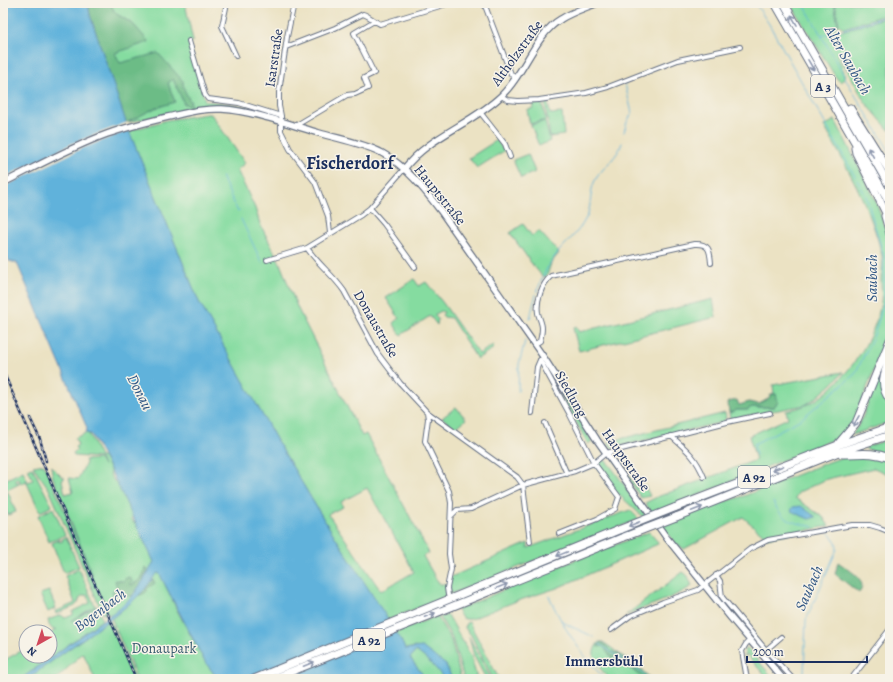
<svg xmlns="http://www.w3.org/2000/svg" width="893" height="682" viewBox="0 0 893 682" font-family="Alegreya,serif">
	<style>
		.green { fill: #85dca0; stroke: #50867f; fill-rule: evenodd }
		.forest { fill: #6cbc86; stroke: #447672 }
		.water { fill: #60b2db; stroke: #3e709c }
		.pier { fill: #ebe2c3 }
		.lines { fill: none; stroke-linecap: round; stroke-linejoin: round }
		.stream { stroke: #60b2db; stroke-width: 1 }
		.street-casing { stroke: #646e81; stroke-width: 6 }
		.secondary-casing { stroke: #646e81; stroke-width: 8 }
		.highway-casing { stroke: #646e81; stroke-width: 9 }
		.street { stroke: #fff; stroke-width: 4 }
		.secondary { stroke: #fff; stroke-width: 5.5 }
		.highway { stroke: #fff; stroke-width: 7 }
		.rail-casing { stroke: #1b2f5e; stroke-width: 2.5 }
		.rail { stroke: #f7f3e8; stroke-width: 1; stroke-dasharray: 3; stroke-linecap: butt }
		.highway-bridge-casing { stroke: #646e81; stroke-width: 9; stroke-linecap: butt }
		.highway-bridge { stroke: #fff; stroke-width: 7 }
		.oneway { stroke: #8d97ae }
		.labels { text-anchor: middle; dominant-baseline: central; stroke-width: 3; stroke-linejoin: round; paint-order: stroke }
		.shield { fill: #f7f3e8; stroke: #5d6a87; stroke-width: 1 }
		.shield-label { font-size: 13px; font-weight: bold; fill: #1b2f5e }
		.street-label { font-size: 14px; fill: #1b2f5e; stroke: #f7f3e8 }
		.park-label { font-size: 14px; fill: #365a6e; stroke: #f7f3e8 }
		.water-label { font-size: 15px; font-style: italic; fill: #305684; stroke: #f7f3e8 }
		.neighbourhood-label { font-size: 15px; font-weight: bold; fill: #1b2f5e; stroke: #f7f3e8 }
		.district-label { font-size: 18px; font-weight: bold; fill: #1b2f5e; stroke: #f7f3e8 }
	</style>
	<rect width="100%" height="100%" fill="#f7f3e8"/>
	<filter id="ink" filterUnits="userSpaceOnUse"><feTurbulence type="fractalNoise" baseFrequency=".025" numOctaves="2"/><feDisplacementMap in="SourceGraphic" scale="8" xChannelSelector="R" yChannelSelector="G"/><feConvolveMatrix kernelMatrix="1 2 1 2 8 2 1 2 1" color-interpolation-filters="sRGB"/></filter>
	<filter id="wash" filterUnits="userSpaceOnUse"><feTurbulence type="fractalNoise" baseFrequency=".012" numOctaves="4" result="noise"/><feDisplacementMap in="SourceGraphic" scale="16" xChannelSelector="R" yChannelSelector="G"/><feGaussianBlur stdDeviation="0.9" result="paint"/><feColorMatrix in="noise" values="0 0 0 0 0 0 0 0 0 0 0 0 0 0 0 0 0 1.4 0 .05"/><feComposite in="paint" operator="in"/></filter>
	<g filter="url(#wash)">
		<rect width="100%" height="100%" fill="#ebe2c3"/>
		<path class="green" d="M110,3H185L193,41L189,43L205,101C231,104 250,107 274,116C250,110 229,106 203,106V105L126,123L155,108L174,102L168,83L173,79L178,90L191,102L183,89V81L120,63L114,53L148,42L133,24L115,13Z
			M790,3H834L838,25L834,30L835,33L890,16V131L865,102L843,62L839,52L838,56L845,74L844,79L840,82L835,76Z
			M835,3H890V12L885,15L844,28L839,25Z
			M542,103L546,120L530,124L527,110L534,108L533,104Z
			M545,103H548L550,114L562,113L564,135L550,137Z
			M206,114H211L245,163L237,170L255,208L260,224L279,261L298,309L362,436L366,434L429,553L423,556L439,584H447L445,597L388,620L323,518L276,439L199,302L129,131L167,120ZM367,488L414,572L381,591L328,514L343,507L341,502Z
			M835,120L875,199L890,241V328L855,419L847,432L837,438L708,491L687,500L652,513L645,503L657,497L756,460L749,436L788,418L786,411C816,405 829,392 848,370C864,352 877,326 881,302C882,294 881,286 881,278C882,271 883,263 882,256C872,210 847,167 824,126Z
			M545,121L550,141L539,146L531,125Z
			M497,140L504,151L477,168L469,158Z
			M528,154L535,172L521,178L513,160Z
			M523,224L532,236L539,231L559,253L551,263L547,276L543,277L532,264L510,233Z
			M414,279L419,286L426,282L443,303L479,354L493,345L494,348L477,359L451,318L444,317L442,315L444,312L441,311L434,315L438,319L437,325L430,316L401,335L393,323L399,318L386,298Z
			M713,299L716,317L579,351L573,328L576,326L579,332Z
			M890,346V352L883,371L890,402V422L852,435L861,421Z
			M843,372L832,384L817,397L805,405L730,419L729,413L737,410H747L752,407H774L776,395L771,394H774L773,385Z
			M555,384L566,396L592,441L588,444Z
			M456,407L466,419L456,428L442,418Z
			M725,413L726,418L723,422L612,448L608,442Z
			M86,433L89,434L100,457H103L110,470L111,477L119,487L133,517L131,518L134,523L135,522L178,612L205,662L218,679H137L109,613L103,614L49,489L33,466L44,464L93,576L53,478L51,466L62,477H64V479L62,480L65,494L73,492L69,478L78,479L86,463L85,460L99,459L103,466L100,458L74,456L73,453L77,450L75,447L78,445L75,438Z
			M890,439V455L866,449V447Z
			M614,453L637,488L645,486L650,496L641,498L613,457L612,455Z
			M864,455L890,461V475L874,468L827,479L799,492L795,498L823,517L829,526L767,538L743,517L684,549L675,543L661,525L719,503L744,496L826,463L846,456Z
			M603,459L607,462L612,468L646,515L643,517L615,491L600,468L599,464L600,461Z
			M32,467L52,506L40,512L26,481L21,484L19,479H16V482H19V484L3,492V481L23,471L28,482L33,480L28,469Z
			M8,492L16,512L8,515L3,504V495Z
			M53,508L65,535L49,542L38,516L48,510L46,512Z
			M630,510L639,519L451,594L449,587L451,577L528,543V548Z
			M649,532L658,542V544L557,588L514,602L471,619C462,620 461,617 457,610L560,566Z
			M66,537L79,567L64,573L52,543L61,539L58,541L59,542L63,541L62,539Z
			M79,569L95,606L71,621L97,606L102,620L21,679H3V661L26,648V656H50V634L57,629L53,630L49,625L48,620L61,615L65,618L73,615V611L90,603L87,595C77,595 81,601 75,606L56,614L55,611H57L75,603L65,576Z
			M683,572L688,576L692,586C674,598 647,606 626,615Z
			M49,591L56,608L48,612L40,594Z
			M448,615L471,656L477,679H464L452,638L440,617Z
			M437,616L451,640L461,679H452L446,665L416,647L405,649L396,632Z
			M109,620L135,679H95L83,653L56,679H27Z
			M469,622L499,679H493L471,635L465,628L466,623Z
			M469,637L491,679H486L474,656Z
			M599,642H603L632,663L619,656V654L612,652L602,642L611,657C618,657 621,661 626,666C630,669 633,670 637,674L644,675L647,679H610C600,668 586,657 599,642Z
			M747,648L774,679H768L747,655L745,657V649Z
			M416,651C427,659 436,667 444,679H426L410,658Z"/>
		<path class="forest" d="M88,3H110L115,13L133,24L149,42L115,53L120,63L158,53L183,81C183,93 190,96 191,107L184,104L173,79L168,83L175,102L155,108L126,123L90,15Z
			M771,394H776L778,402L774,407H752L747,410H737L729,413L728,402L737,400L739,405L749,402L759,404L768,399Z
			M838,562C847,569 870,580 859,593L835,574Z
			M146,568L148,571L143,580L144,581L153,580L155,583L147,588V591C140,599 123,595 113,594L112,591L117,588L115,580L123,581L126,578L130,577L132,581L130,584L132,585L141,579Z
			M602,642L612,652L619,654V656C631,663 642,669 651,679H647L644,676L643,677L637,674L633,669L623,665C622,659 616,657 611,657L603,646L598,647V645Z"/>
		<path class="water" d="M3,3H88L90,15L129,131L199,302L276,439L323,518L400,638L405,649L422,647L446,665L452,679H444C436,667 427,659 416,651L410,658L426,679H218L205,662L159,573L156,574L145,589L134,600L116,615L27,679H21L114,612L131,598L143,581L154,562L111,471L91,434L86,433L87,428L17,263L9,261L3,246Z
			M801,506L816,517L809,519L791,511L793,507Z"/>
		<path class="pier" d="M128,122L131,130L119,134L83,148L3,187V178L73,143Z"/>
		<g class="lines">
			<path class="stream" d="M755,3L769,24L866,196L884,257V302L874,335L855,374L801,419L754,444L756,455
				M803,3L852,90L890,152
				M822,36L890,15
				M624,132L627,122L632,113L625,84
				M222,177L238,212L239,211
				M241,219L262,263
				M530,319C534,298 542,273 555,256C565,243 578,234 586,218C593,205 588,190 597,177C605,165 618,157 622,143
				M518,391L519,364L525,341
				M773,502C785,524 792,521 814,527
				M549,596C562,626 582,656 605,679
				M561,620L568,625L594,637
				M599,644L641,672L649,679
				M802,679L804,673L806,620L837,549L836,542L829,533"/>
		</g>
	</g>
	<g filter="url(#ink)">
		<g class="lines">
			<defs>
				<path id="street" d="M227,3L222,26L236,56
					M294,3L287,37L279,92V106L281,116V131L290,149L315,182L328,216L330,233
					M484,3L511,74L515,78
					M293,6L300,3
					M189,41L205,95L208,99L239,103L281,116
					M286,47L335,28L363,14C369,16 374,21 380,24L450,3
					M501,96L508,100L518,101L539,100L586,93L608,87L678,60L740,47
					M480,112L505,144L510,157
					M295,126L347,95L355,94L368,88L364,78L374,73L354,33L374,21
					M370,208L384,224L415,267
					M307,248C318,264 333,275 344,291L378,354L400,383L427,412L517,477L523,485L530,542
					M267,260L307,248L361,215L370,208L404,169
					M535,344L540,341C541,337 542,332 542,328C542,323 539,318 538,313C536,300 542,284 551,276L694,244C709,243 710,250 711,263
					M540,360L569,413L594,463L619,497L615,509L597,519L559,534
					M427,412L428,419L425,441L449,491L451,503L449,554L451,569L447,588L448,595
					M532,413L537,367L540,360
					M545,423L567,474
					M671,436C687,450 696,457 704,477
					M451,516L457,510L471,509L523,485L575,471L594,463L606,453L727,422L770,413
					M716,575L720,581L722,597L766,650L793,679
					M611,630L630,616L663,602L698,590L750,549L768,540L852,525H870L880,528L890,532
					M766,650L781,637
					M747,679L742,651L746,644L750,640
					M851,679L890,629"/>
				<path id="secondary" d="M404,169C429,136 472,124 501,96C524,75 535,34 561,19C572,12 585,8 597,3
					M3,183C37,166 71,147 107,134C127,127 147,122 168,117C186,113 203,108 222,109C252,111 289,124 319,133C339,139 363,143 382,153C406,166 424,189 440,210L542,355L597,440L666,537L731,618L783,679"/>
				<path id="highway" d="M775,3L890,203
					M784,3L890,187
					M850,108L890,172
					M855,148L856,153L890,221
					M885,216L890,234
					M890,357C884,373 879,386 890,400
					M839,443L856,423L890,340
					M842,454C862,454 870,451 890,458
					M674,508L838,445L890,427
					M676,517L836,453L890,435
					M254,679L621,529
					M273,679L624,537"/>
			</defs>
			<use href="#street" class="street-casing"/>
			<use href="#secondary" class="secondary-casing"/>
			<use href="#highway" class="highway-casing"/>
			<use href="#street" class="street"/>
			<use href="#secondary" class="secondary"/>
			<use href="#highway" class="highway"/>
			<defs>
				<path id="rail" d="M3,371L136,679
					M30,418L40,439L46,461"/>
			</defs>
			<use href="#rail" class="rail-casing"/>
			<use href="#rail" class="rail"/>
			<defs>
				<path id="highway-bridge" d="M621,529L674,508
					M624,537L676,517"/>
			</defs>
			<use href="#highway-bridge" class="highway-bridge-casing"/>
			<use href="#highway-bridge" class="highway-bridge"/>
		</g>
		<defs><path id="oneway-shaft" d="M-6 0H5M1.5-3L5.5 0L1.5 3" fill="none" stroke-width="1.6" stroke-linecap="round" stroke-linejoin="round"/></defs>
		<g class="oneway">
			<use href="#oneway-shaft" transform="translate(794 20) rotate(-120)"/>
			<use href="#oneway-shaft" transform="translate(811 65) rotate(60)"/>
			<use href="#oneway-shaft" transform="translate(871 153) rotate(-120)"/>
			<use href="#oneway-shaft" transform="translate(856 421) rotate(120)"/>
			<use href="#oneway-shaft" transform="translate(778 468) rotate(159)"/>
			<use href="#oneway-shaft" transform="translate(697 509) rotate(-21)"/>
			<use href="#oneway-shaft" transform="translate(634 524) rotate(158)"/>
			<use href="#oneway-shaft" transform="translate(562 554) rotate(158)"/>
			<use href="#oneway-shaft" transform="translate(502 586) rotate(-22)"/>
			<use href="#oneway-shaft" transform="translate(430 615) rotate(-22)"/>
			<use href="#oneway-shaft" transform="translate(309 664) rotate(-22)"/>
		</g>
	</g>
	<g class="labels">
		<g class="shield">
			<rect x="811" y="75" width="24" height="22" rx="3"/>
			<rect x="738" y="466" width="32" height="22" rx="3"/>
			<rect x="353" y="629" width="32" height="22" rx="3"/>
		</g>
		<g class="shield-label">
			<text x="823" y="86">A 3</text>
			<text x="754" y="477">A 92</text>
			<text x="369" y="640">A 92</text>
		</g>
		<g class="street-label">
			<text transform="translate(517 53) rotate(-54)">Altholzstraße</text>
			<text transform="translate(274 58) rotate(-82)">Isarstraße</text>
			<text transform="translate(440 195) rotate(51)">Hauptstraße</text>
			<text transform="translate(376 324) rotate(60)">Donaustraße</text>
			<text transform="translate(571 394) rotate(61)">Siedlung</text>
			<text transform="translate(626 460) rotate(55)">Hauptstraße</text>
		</g>
		<g class="park-label">
			<text x="164" y="648">Donaupark</text>
		</g>
		<g class="water-label">
			<text transform="translate(848 60) rotate(60)">Alter Saubach</text>
			<text transform="translate(872 278) rotate(-90)">Saubach</text>
			<text transform="translate(140 392) rotate(63)">Donau</text>
			<text transform="translate(809 588) rotate(-66)">Saubach</text>
			<text transform="translate(100 610) rotate(-37)">Bogenbach</text>
		</g>
		<g class="neighbourhood-label">
			<text x="604" y="661">Immersbühl</text>
		</g>
		<g class="district-label">
			<text x="350" y="163">Fischerdorf</text>
		</g>
	</g>
	<rect width="893" height="682" fill="none" stroke="#f7f3e8" stroke-width="16"/>
	<g transform="translate(38 644) rotate(219)"><circle r="19" fill="#f7f3e8" stroke="#9fa5b1"/>
	<path d="M0-3L7 15L0 10L-7 15Z" fill="#d1495b"/>
	<text y="-6" font-size="11" font-weight="bold" text-anchor="middle" fill="#1b2f5e">N</text>
	</g>
	<path d="M747 656v6h120v-6" fill="none" stroke="#1b2f5e" stroke-width="2"/>
	<text x="753" y="656" font-size="12" fill="#1b2f5e" stroke="#f7f3e8" stroke-width="3" paint-order="stroke">200 m</text>
</svg>
